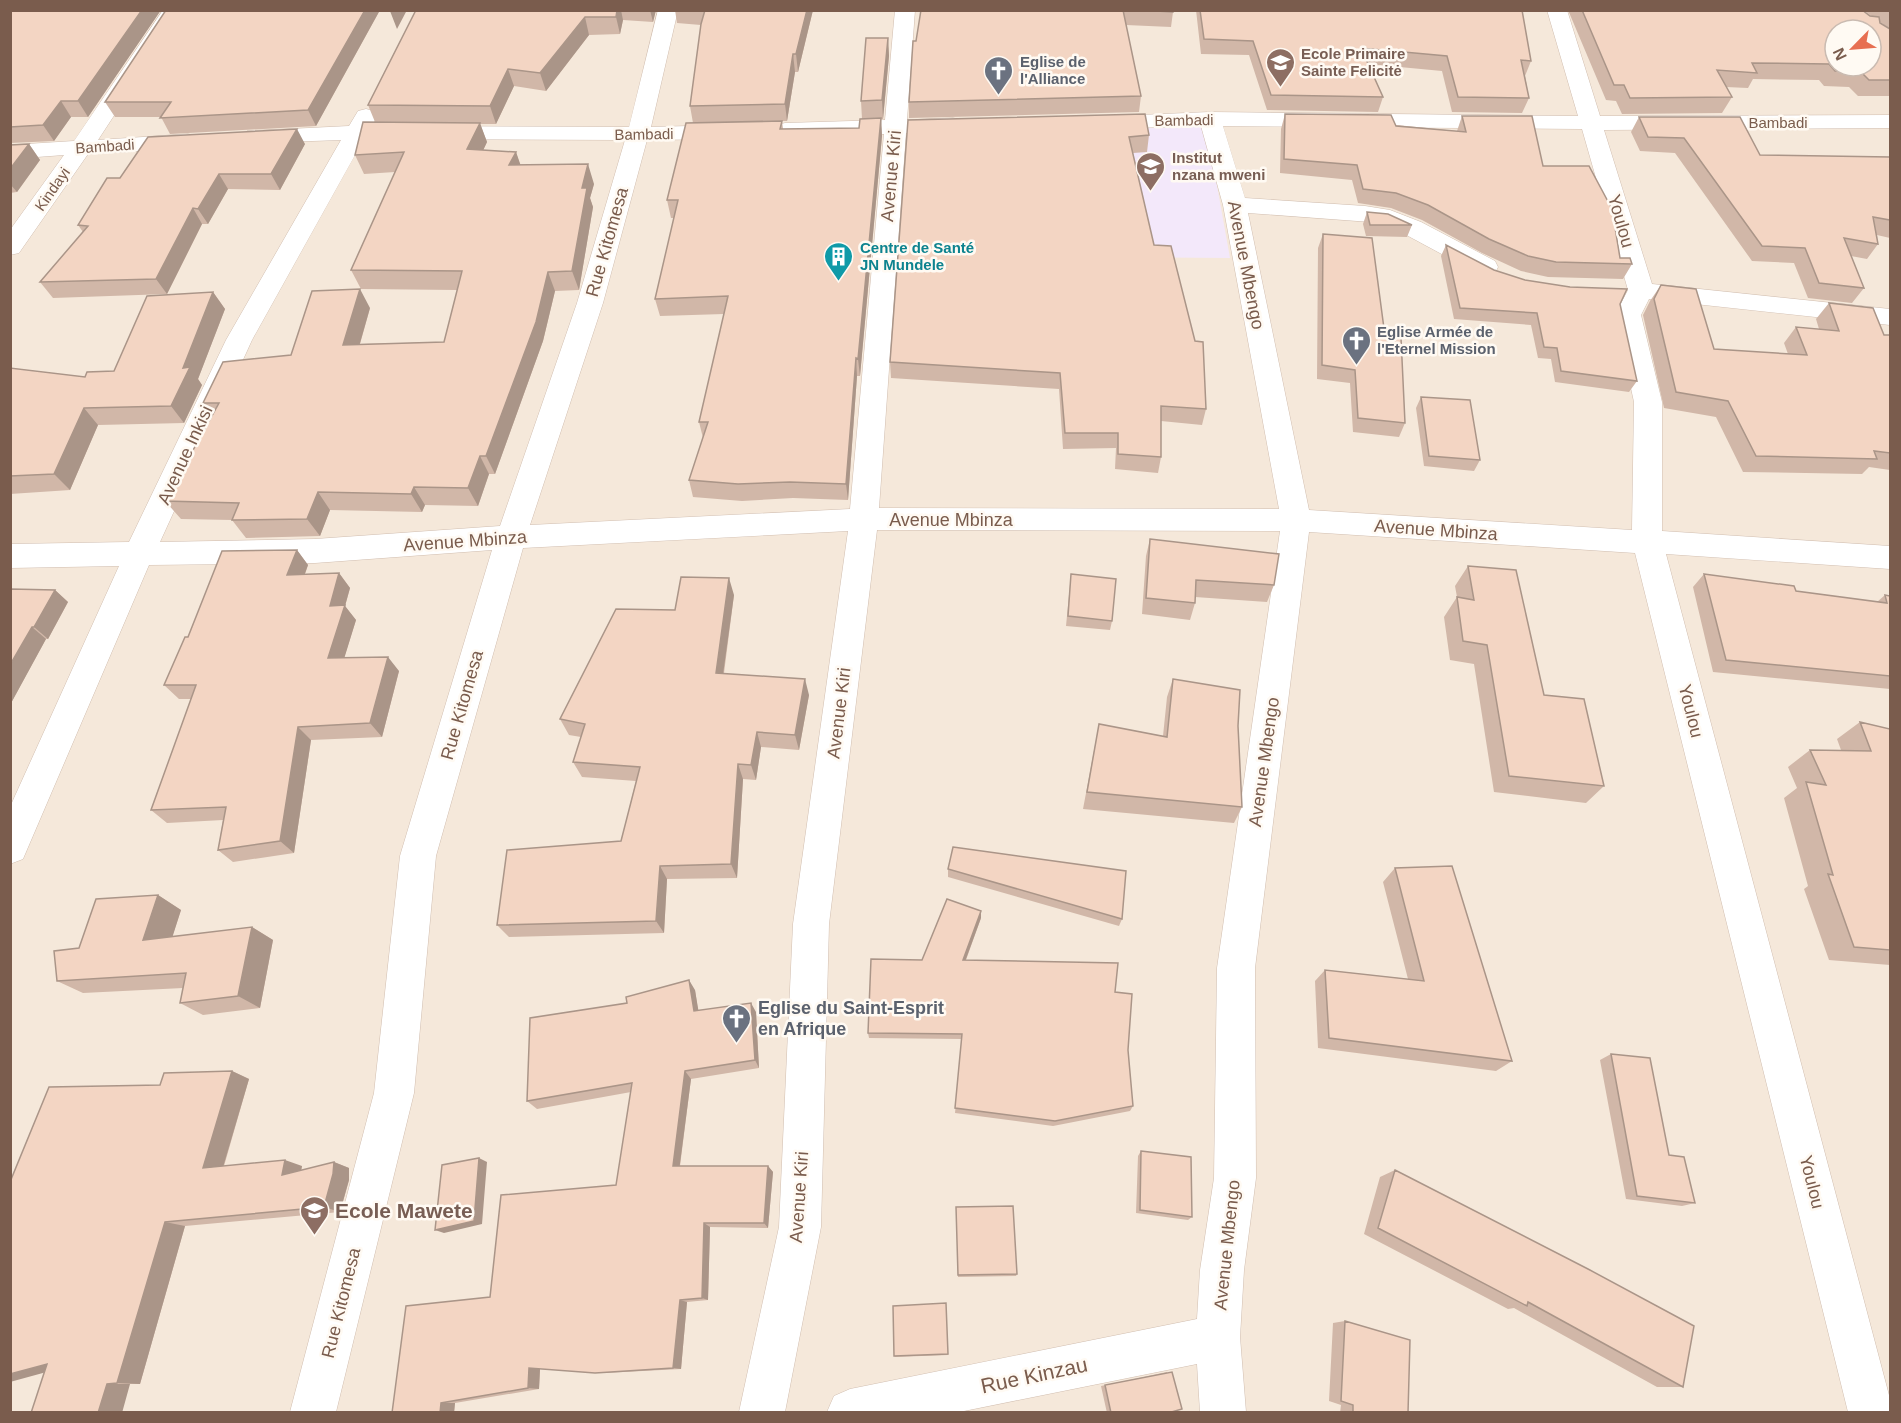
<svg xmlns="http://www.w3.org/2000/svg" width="1901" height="1423" viewBox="0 0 1901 1423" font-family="Helvetica,sans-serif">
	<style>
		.residential { fill: #f5e8da; fill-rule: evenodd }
		.education { fill: #f3e8fa }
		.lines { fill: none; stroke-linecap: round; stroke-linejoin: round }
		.street-casing { stroke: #d1beb0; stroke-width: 1 }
		.street { fill: #fff; fill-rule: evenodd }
		.wall { fill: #d1b7a8 }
		.shaded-wall { fill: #aa9588 }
		.building { fill: #f3d5c3; stroke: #aa9588; stroke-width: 1.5; fill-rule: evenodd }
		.labels { text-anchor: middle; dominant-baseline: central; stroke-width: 5; stroke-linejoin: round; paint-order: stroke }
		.far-education-label { font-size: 15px; font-weight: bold; fill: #785e54; stroke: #fffaf3; text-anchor: start }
		.far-worship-label { font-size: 15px; font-weight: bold; fill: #5b616d; stroke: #fffaf3; text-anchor: start }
		.far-street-label { font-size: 15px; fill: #7a5c4d; stroke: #fffaf3 }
		.far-culture-label { font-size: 15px; font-weight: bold; fill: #0d838f; stroke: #fffaf3; text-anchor: start }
		.street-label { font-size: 18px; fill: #7a5c4d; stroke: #fffaf3 }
		.worship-label { font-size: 18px; font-weight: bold; fill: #5b616d; stroke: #fffaf3; text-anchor: start }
		.near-education-label { font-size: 21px; font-weight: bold; fill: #785e54; stroke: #fffaf3; text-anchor: start }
		.near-street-label { font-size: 21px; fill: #7a5c4d; stroke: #fffaf3 }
	</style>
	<rect width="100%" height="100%" fill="#fdf6ec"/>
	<path class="residential" d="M11,11H1890V1412H11ZM1835,30H1871V66H1835Z"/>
	<path class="education" d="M1206,124L1230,258L1096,257L1070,127Z"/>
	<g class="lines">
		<defs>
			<path id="street" d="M163,10H183L98,140L188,134L196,136L199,141L196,146L188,148L88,154L19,253L10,255V230L64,155L10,159V145L74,141Z
				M658,10H678L651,127L728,125L736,127L739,132L736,137L728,139L647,140L603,303L530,525L850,509L884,134L785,137L777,135L774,130L777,125L785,123L885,120L895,10H915L907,120L953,118L961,120L964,125L961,130L906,133L879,508L1279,509L1223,205L1201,126L1100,129L1092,127L1089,122L1092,117L1210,112L1578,116L1547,10H1567L1600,116L1890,115V128L1604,130L1652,284L1890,309V325L1649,299L1641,315L1662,402V531L1890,546V569L1666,554L1890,1399V1412H1848L1635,553L1309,532L1255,968L1256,1178L1244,1270L1240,1337L1246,1412H1200L1197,1364L959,1412H827L834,1396L850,1389L1197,1319L1200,1270L1214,1178L1217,968L1280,531L877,530L829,924L821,1227L785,1412H739L779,1227L793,924L848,531L523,548L436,856L414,1093L336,1412H290L374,1093L400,856L492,550L315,563L149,565L23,859L10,864V807L119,566L10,568V544L129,542L226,340L341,140L255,143L247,141L244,136L247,131L349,126L358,111L366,109L374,111L377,116L372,126L629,127ZM1223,126L1582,129L1628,290L1615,315L1634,402L1632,530L1309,510L1248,213L1384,223L1477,273L1486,275L1495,273L1498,267L1495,261L1421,222L1390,210L1365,206L1245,198ZM364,139L625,140L577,303L500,526L315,539L160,542L252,340Z"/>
		</defs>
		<use href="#street" class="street-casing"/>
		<use href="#street" class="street"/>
	</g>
	<path class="wall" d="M10,10H161L88,117H71L54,141L10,143Z
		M166,10H380L316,126L170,134L161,117H115L105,102Z
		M416,10H656L653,22L623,20L620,34L589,35L546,91L514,86L496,124H480L487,142L483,150L516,152L520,165L594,184L590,198L593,207L579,290L555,291L543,341L495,474H489L478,506L425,505L422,512L330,510L320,536L246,538L232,520L181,519L165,501L212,415L203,403L291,355L370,308L360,344L444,342L457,290L361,289L351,270L395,172L364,174L355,155L375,122L368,105Z
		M675,10H813L798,72H795L787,121H782L783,129L859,128L862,119L861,101L888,38L889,56L883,119H881L882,136L860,376H857L848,500L793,498L742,501L693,497L689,480L703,438L699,422L724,314L660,316L655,299L674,218H671L667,200L693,123L690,106L701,25L677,23Z
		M921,10H1173V12L1171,27L1126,25L1141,96L1139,112L909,118V102Z
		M1196,10H1522L1531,61L1525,76L1529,98L1522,113L1452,112L1442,71L1368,64L1383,97L1378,112L1267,110L1249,55L1201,54Z
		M1568,10H1862L1872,16L1863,10H1890V29L1880,22V23L1890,29V96H1858L1849,87L1824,86L1819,80L1753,79L1748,88L1726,87L1732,97L1722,113L1622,114L1616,101L1606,100Z
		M1285,114L1457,131L1462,116L1543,166L1620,258L1632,264L1623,279L1548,277L1521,271L1482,253L1422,220L1391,208L1358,203L1352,180L1280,173L1281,129Z
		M1639,117L1760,155L1890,157V238L1877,235L1878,244L1867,259L1851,256L1864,288L1852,303L1808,298L1794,263L1752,261L1675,153L1640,151L1631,132Z
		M908,120L1149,135L1147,152L1133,153L1154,245L1206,409L1202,425L1161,421V457L1158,473L1115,469L1116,448L1063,449L1059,389L891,378L890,362Z
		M29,144L40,160L17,192L10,193V145Z
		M305,144L280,190L228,189L208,224H202L167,294L53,298L40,282L83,232L78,225L120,178Z
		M1367,212L1412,225L1407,237L1366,236L1363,224Z
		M1323,234L1405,423L1399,437L1353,432L1350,383L1317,379L1318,248Z
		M1446,245L1494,270L1525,280L1620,304L1637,381L1629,392L1555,382L1551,359L1538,358L1531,325L1454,319L1441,256Z
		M1661,285L1714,349L1788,354L1784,343L1796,327L1819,329L1816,319L1829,303L1884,335H1890V470L1869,467L1862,474L1743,472L1716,417L1664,408L1643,315L1650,301Z
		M213,292L225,309L198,379L202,385L184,423L98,425L70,490L10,494V368L85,377L114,371Z
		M1421,397L1480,460L1474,471L1424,466L1416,408Z
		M1150,539L1274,585L1267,602L1195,597V603L1190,620L1142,614L1146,556Z
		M297,550L308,565L305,574L339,573L350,588L345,606L356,620L344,658L399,671L382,737L311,740L294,853L233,862L218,850L223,820L167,823L151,810L191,699H179L164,685L188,637Z
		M1468,566L1544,695L1604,786L1586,803L1494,792L1474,664L1450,660L1444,617L1457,597L1455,586Z
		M1071,574L1112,621L1110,630L1066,626Z
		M1704,574L1796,591L1877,602L1885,595L1890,596V689L1713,672L1693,587Z
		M10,589L55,590L68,602L48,639H46L10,705Z
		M734,595L724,673L809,695L799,750L761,747L756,780L743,779L737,878L667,879L664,933L509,937L497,925L621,841L636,781L582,777L573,762L581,737L569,735L560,719L675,610Z
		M1173,679L1238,726L1242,807L1234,823L1083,809L1099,724L1163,736L1167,697Z
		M1860,722L1890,729V965L1829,960L1804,889L1808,886L1784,798L1797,788L1788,767L1810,750H1841L1837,739Z
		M1395,868L1512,1061L1496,1071L1318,1048L1315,981L1325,970L1408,979L1383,882Z
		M948,869L1122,919L1119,926L948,877Z
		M158,895L181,910L172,937L252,927L273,940L260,1008L203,1015L180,1003L183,988L83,993L57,981L79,948Z
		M981,918L966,960L1115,992L1128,1050L1133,1106L1130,1111L1053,1126L955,1113L962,1039L869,1038L868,1033L922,960Z
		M695,990L698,1010L756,1012L759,1068L691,1079L680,1166H768L773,1172L768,1228L710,1227L708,1300L687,1302L681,1369L604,1373L540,1369L539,1389L455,1403L454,1413H392L490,1297L616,1185L631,1092L537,1109L527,1101L627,1003Z
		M1611,1054L1669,1155L1695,1203L1682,1206L1626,1199L1600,1060Z
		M232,1071L249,1079L224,1166H302L301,1171L334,1162L349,1168V1180L340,1212L185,1226L140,1384H130L31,1413L160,1085Z
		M1141,1151L1192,1217L1188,1220L1136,1213L1138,1156Z
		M1395,1170L1683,1387H1657L1514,1308L1508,1309L1364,1234L1380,1177Z
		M956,1207L1017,1274L1016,1276L958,1277Z
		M946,1303L948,1355L895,1357L894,1356Z
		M1345,1321L1408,1413H1340L1341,1405L1329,1401L1333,1323Z
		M1167,1372L1168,1413H1107L1101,1386Z"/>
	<path class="shaded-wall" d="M142,10H161L88,117L78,101Z
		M365,10H380L316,126L308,110Z
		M390,10H407L397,29L390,11Z
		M617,10H621L623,20L620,34L616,17Z
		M650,10H656L653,22Z
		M807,10H813L798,72L796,54Z
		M585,17L589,35L546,91L540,73Z
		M888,38L889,56L883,119L882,100Z
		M793,54L795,72L787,121L785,104Z
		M508,69L514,86L496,124L490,106Z
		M61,101L71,117L54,141L43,125Z
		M881,118L882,136L860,376L858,359Z
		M480,123L487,142L475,168L467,149Z
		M297,129L305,144L280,190L271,174Z
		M29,144L40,160L17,192L10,184V169Z
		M516,152L523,172L509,165Z
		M588,164L594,184L590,198L593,207L579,290L572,271L582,188Z
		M219,174L228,189L208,224L198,209Z
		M193,208L202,224L167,294L156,279Z
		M548,272L555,291L543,341L495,474L486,456Z
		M360,289L370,308L354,364L343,345Z
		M213,292L225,309L198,379L202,385L184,423L171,406L183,368Z
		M856,358L857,376L848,500L846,484Z
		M84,408L98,425L70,490L54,474Z
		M480,456L489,474L478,506L468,488Z
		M414,487L425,505L422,512L411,494Z
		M318,492L330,510L320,536L307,519Z
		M297,550L308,565L299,590L287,575Z
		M339,573L350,588L345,606L356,620L340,672L328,658L330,606Z
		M729,578L734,595L721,689L716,673Z
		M55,590L68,602L48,639L34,627Z
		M32,627L46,639L10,705V665Z
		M388,657L399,671L382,737L370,723Z
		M805,679L809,695L799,750L795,735Z
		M298,727L311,740L294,853L280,841Z
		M757,732L761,747L756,780L751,765Z
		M738,764L743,779L737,878L731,864Z
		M660,866L667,879L664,933L656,921Z
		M158,895L181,910L167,954L143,940Z
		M981,911V918L963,967V960Z
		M252,927L273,940L260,1008L238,996Z
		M689,980L695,990L700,1020L694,1011Z
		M751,1003L756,1012L759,1068L755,1060Z
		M232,1071L249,1079L221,1174L203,1168Z
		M685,1071L691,1079L679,1171L673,1166Z
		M479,1158L487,1162L482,1224L444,1233L435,1230Z
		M285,1160L302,1166L299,1181L282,1175Z
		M334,1162L349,1168V1180L340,1212L324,1207Z
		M768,1166L773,1172L768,1228L764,1223Z
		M165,1222L185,1226L140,1384L117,1383Z
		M704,1223L710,1227L708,1300L702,1298Z
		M680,1300L687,1302L681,1369L673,1368Z
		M47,1364L72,1365L10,1382V1374Z
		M529,1368L540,1369L539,1389L528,1388Z
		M107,1384H130L122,1413H98Z
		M441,1403H455L454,1413H440Z"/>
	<path class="building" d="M10,10H142L78,101H61L43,125L10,127Z
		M166,10H365L308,110L160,118L171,102H105Z
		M416,10H617L616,17H585L540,73L508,69L490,106L368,105Z
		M705,10H807L796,54H793L785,104L690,106L701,24Z
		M921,10H1123L1141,96L909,102L913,41H916Z
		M1138,10H1173V12Z
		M1200,10H1522L1531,61L1521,60L1529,98L1458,97L1447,56L1361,48L1383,97L1271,95L1253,41L1204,39Z
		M1582,10H1862L1870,16L1879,17L1880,23L1890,29V80H1869L1860,71H1835L1829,64L1752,63L1757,73L1717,70L1732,97L1630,98L1624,85H1614ZM1835,30H1871V66H1835Z
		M866,38H888L882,100L861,101Z
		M1145,114L1149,135L1129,137L1154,245L1171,246L1195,341L1203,342L1206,409L1161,406V457L1118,454V433H1065L1060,373L890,362L908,120Z
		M1285,114L1391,115L1396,126L1466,132L1462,116H1532L1543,166H1589L1612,209L1620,258H1630L1632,264L1556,262L1528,256L1489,239L1428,205L1396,193L1363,189L1357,165L1284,159Z
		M1639,117H1740L1760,155L1890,157V220L1873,217L1878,244L1844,238L1864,288L1819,283L1805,248L1762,246L1684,138L1648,137Z
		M881,118L858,359L856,358L846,484L790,482L738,484L689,480L708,422H699L728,296L655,299L678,200H667L686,123L782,121L780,129L859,128L860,119Z
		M363,122L480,123L467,149L516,152L509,165L588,164L582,188H587L572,271L548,272L536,322L486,456H480L468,488L414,487L411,494L318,492L307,519L232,520L239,503L165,501L219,403H203L223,362L291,355L312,291L360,289L343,345L444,342L462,271L351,270L404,152L355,155Z
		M297,129L271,174H219L198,209L193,208L156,279L40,282L88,226L78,225L107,178H120L148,137Z
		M29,144L10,169V145Z
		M1367,212L1388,214L1412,225H1370Z
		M1323,234L1372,238L1385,336L1401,338L1405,423L1358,418L1355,370L1322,365Z
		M1446,245L1494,270L1525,280L1570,287L1627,289L1620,304L1637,381L1561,371L1557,348L1544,347L1537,313L1460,308Z
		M1661,285L1696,289L1714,349L1807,355L1796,327L1839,331L1829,303L1873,308L1884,335H1890V453L1874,451L1877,459L1756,456L1728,401L1676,392L1654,299Z
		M213,292L183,368L190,367L171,406L84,408L54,474L10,476V368L85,377L87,372L114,371L147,296Z
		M1421,397L1470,400L1480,460L1429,456Z
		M1150,539L1279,554L1274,585L1196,580L1195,603L1146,598Z
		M297,550L287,575L339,573L330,606L345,605L328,658L388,657L370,723L298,727L280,841L218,850L226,807L151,810L196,685H164L185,637H188L222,551Z
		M1468,566L1516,570L1544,695L1584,699L1604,786L1509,776L1487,645L1463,641L1457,597L1474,600Z
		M1071,574L1116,579L1112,621L1068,616Z
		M1704,574L1794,586L1796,591L1887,603L1885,595L1890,596V676L1726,660Z
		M681,577L729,578L716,673L805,679L795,735L757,732L751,765L738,764L731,864L660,866L656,921L497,925L507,850L621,841L640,767L573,762L585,724L560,719L616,609L675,610Z
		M10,589L55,590L34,627H32L10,665Z
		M1173,679L1240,690L1238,726L1242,807L1087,792L1099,724L1167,737Z
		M1860,722L1890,729V950L1854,947L1828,874L1833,875L1806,782L1826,785L1810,750L1871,751Z
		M953,847L1126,871L1122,919L948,869Z
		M1452,866L1512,1061L1329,1038L1325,970L1424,981L1395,868Z
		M158,895L143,940L252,927L238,996L180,1003L186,973L57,981L54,951L79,948L96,899Z
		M947,899L981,911L963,960L1118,963L1115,992L1132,994L1128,1050L1133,1106L1055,1121L955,1108L962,1034L868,1033L871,959L922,960Z
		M689,980L694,1011L751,1003L755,1060L685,1071L673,1166H768L764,1223H704L702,1298L680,1300L673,1368L595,1373L529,1368L528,1388L441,1403L440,1413H392L406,1306L490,1297L501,1195L616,1185L632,1083L527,1101L530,1018L627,1003L626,997Z
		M1611,1054L1650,1058L1669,1155L1684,1157L1695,1203L1637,1196Z
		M232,1071L203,1168L285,1160L282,1175L334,1162L333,1174L324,1207L165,1222L117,1383L107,1384L98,1413H31L47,1364L10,1374V1182L49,1087L160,1085L164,1073Z
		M1141,1151L1191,1157L1192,1217L1140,1210Z
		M479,1158L474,1221L435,1230L442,1165Z
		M1395,1170L1588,1269L1694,1326L1683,1387L1528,1302L1527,1306L1378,1228Z
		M1013,1206L1017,1274L958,1275L956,1207Z
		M946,1303L948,1354L894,1356L893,1306Z
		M1345,1321L1410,1340L1408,1413H1353V1405L1341,1401Z
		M1172,1372L1182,1409L1168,1413H1111L1105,1385Z"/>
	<defs>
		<symbol id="school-pin" viewBox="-11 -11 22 30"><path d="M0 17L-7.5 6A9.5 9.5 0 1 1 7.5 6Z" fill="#8d6e63" stroke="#fffaf3"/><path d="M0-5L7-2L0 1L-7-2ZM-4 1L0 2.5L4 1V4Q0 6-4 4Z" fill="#fff"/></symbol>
		<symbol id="church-pin" viewBox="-11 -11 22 30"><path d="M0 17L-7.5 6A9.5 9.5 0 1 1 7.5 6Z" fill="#6b7280" stroke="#fffaf3"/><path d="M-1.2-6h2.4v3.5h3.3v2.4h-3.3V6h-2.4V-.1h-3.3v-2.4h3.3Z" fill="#fff"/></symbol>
		<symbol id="university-pin" viewBox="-11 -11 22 30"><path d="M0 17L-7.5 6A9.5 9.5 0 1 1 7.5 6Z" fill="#8d6e63" stroke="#fffaf3"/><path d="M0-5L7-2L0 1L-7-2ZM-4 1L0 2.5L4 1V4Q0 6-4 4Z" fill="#fff"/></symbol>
		<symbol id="building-pin" viewBox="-11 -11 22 30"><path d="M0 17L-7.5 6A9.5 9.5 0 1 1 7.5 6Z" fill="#0f9aa8" stroke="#fffaf3"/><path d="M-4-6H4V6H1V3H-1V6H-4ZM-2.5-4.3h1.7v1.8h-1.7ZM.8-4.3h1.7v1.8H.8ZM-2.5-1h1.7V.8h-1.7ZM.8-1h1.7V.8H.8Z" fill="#fff"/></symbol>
	</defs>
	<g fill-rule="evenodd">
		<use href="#school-pin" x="1264" y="46" width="33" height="45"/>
		<use href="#church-pin" x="982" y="54" width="33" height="45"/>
		<use href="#university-pin" x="1134" y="150" width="33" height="45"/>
		<use href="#building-pin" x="822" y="240" width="33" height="45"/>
		<use href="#church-pin" x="1340" y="324" width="33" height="45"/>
		<use href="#church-pin" x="720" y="1002" width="33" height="45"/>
		<use href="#school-pin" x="298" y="1194" width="33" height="45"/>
	</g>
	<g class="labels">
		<g class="far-education-label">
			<text x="1301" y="53">Ecole Primaire<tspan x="1301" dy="17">Sainte Felicitė</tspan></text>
			<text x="1172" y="157">Institut<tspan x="1172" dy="17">nzana mweni</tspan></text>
		</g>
		<g class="far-worship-label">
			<text x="1020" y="61">Eglise de<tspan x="1020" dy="17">l'Alliance</tspan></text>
			<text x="1377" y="331">Eglise Armée de<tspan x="1377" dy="17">l'Eternel Mission</tspan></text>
		</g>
		<g class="far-street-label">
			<text transform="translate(1184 120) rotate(-1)">Bambadi</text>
			<text x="1778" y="122">Bambadi</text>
			<text transform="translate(644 134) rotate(-1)">Bambadi</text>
			<text transform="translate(105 146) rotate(-4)">Bambadi</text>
			<text transform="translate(52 189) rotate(-55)">Kindayi</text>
		</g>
		<g class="far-culture-label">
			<text x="860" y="247">Centre de Santé<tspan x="860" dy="17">JN Mundele</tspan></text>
		</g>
		<g class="street-label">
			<text transform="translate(891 176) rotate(-85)">Avenue Kiri</text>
			<text transform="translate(1621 221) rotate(74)">Youlou</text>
			<text transform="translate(607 242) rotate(-74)">Rue Kitomesa</text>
			<text transform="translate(1246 265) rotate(79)">Avenue Mbengo</text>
			<text transform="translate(185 455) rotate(-65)">Avenue Inkisi</text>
			<text x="951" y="520">Avenue Mbinza</text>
			<text transform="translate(1436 530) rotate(4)">Avenue Mbinza</text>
			<text transform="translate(465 541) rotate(-4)">Avenue Mbinza</text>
			<text transform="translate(462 705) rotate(-74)">Rue Kitomesa</text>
			<text transform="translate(1691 711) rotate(76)">Youlou</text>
			<text transform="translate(839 713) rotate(-83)">Avenue Kiri</text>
			<text transform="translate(1264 762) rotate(-82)">Avenue Mbengo</text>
			<text transform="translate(1812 1182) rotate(76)">Youlou</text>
			<text transform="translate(799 1197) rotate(-86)">Avenue Kiri</text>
			<text transform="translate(1227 1245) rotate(-84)">Avenue Mbengo</text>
			<text transform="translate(341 1303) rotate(-76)">Rue Kitomesa</text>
		</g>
		<g class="worship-label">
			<text x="758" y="1008">Eglise du Saint-Esprit<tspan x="758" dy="21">en Afrique</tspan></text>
		</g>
		<g class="near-education-label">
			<text x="335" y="1210">Ecole Mawete</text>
		</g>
		<g class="near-street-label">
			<text transform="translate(1034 1375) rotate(-12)">Rue Kinzau</text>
		</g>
	</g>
	<rect width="1901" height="1423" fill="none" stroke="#7a5c4d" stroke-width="24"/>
	<g transform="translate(1853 48) rotate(245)"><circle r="28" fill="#fffaf3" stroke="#cabbb1" stroke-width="1.5"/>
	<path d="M0-4.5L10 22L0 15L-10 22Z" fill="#e76f51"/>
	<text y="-9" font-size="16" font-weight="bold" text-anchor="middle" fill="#7a5c4d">N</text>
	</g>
</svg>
